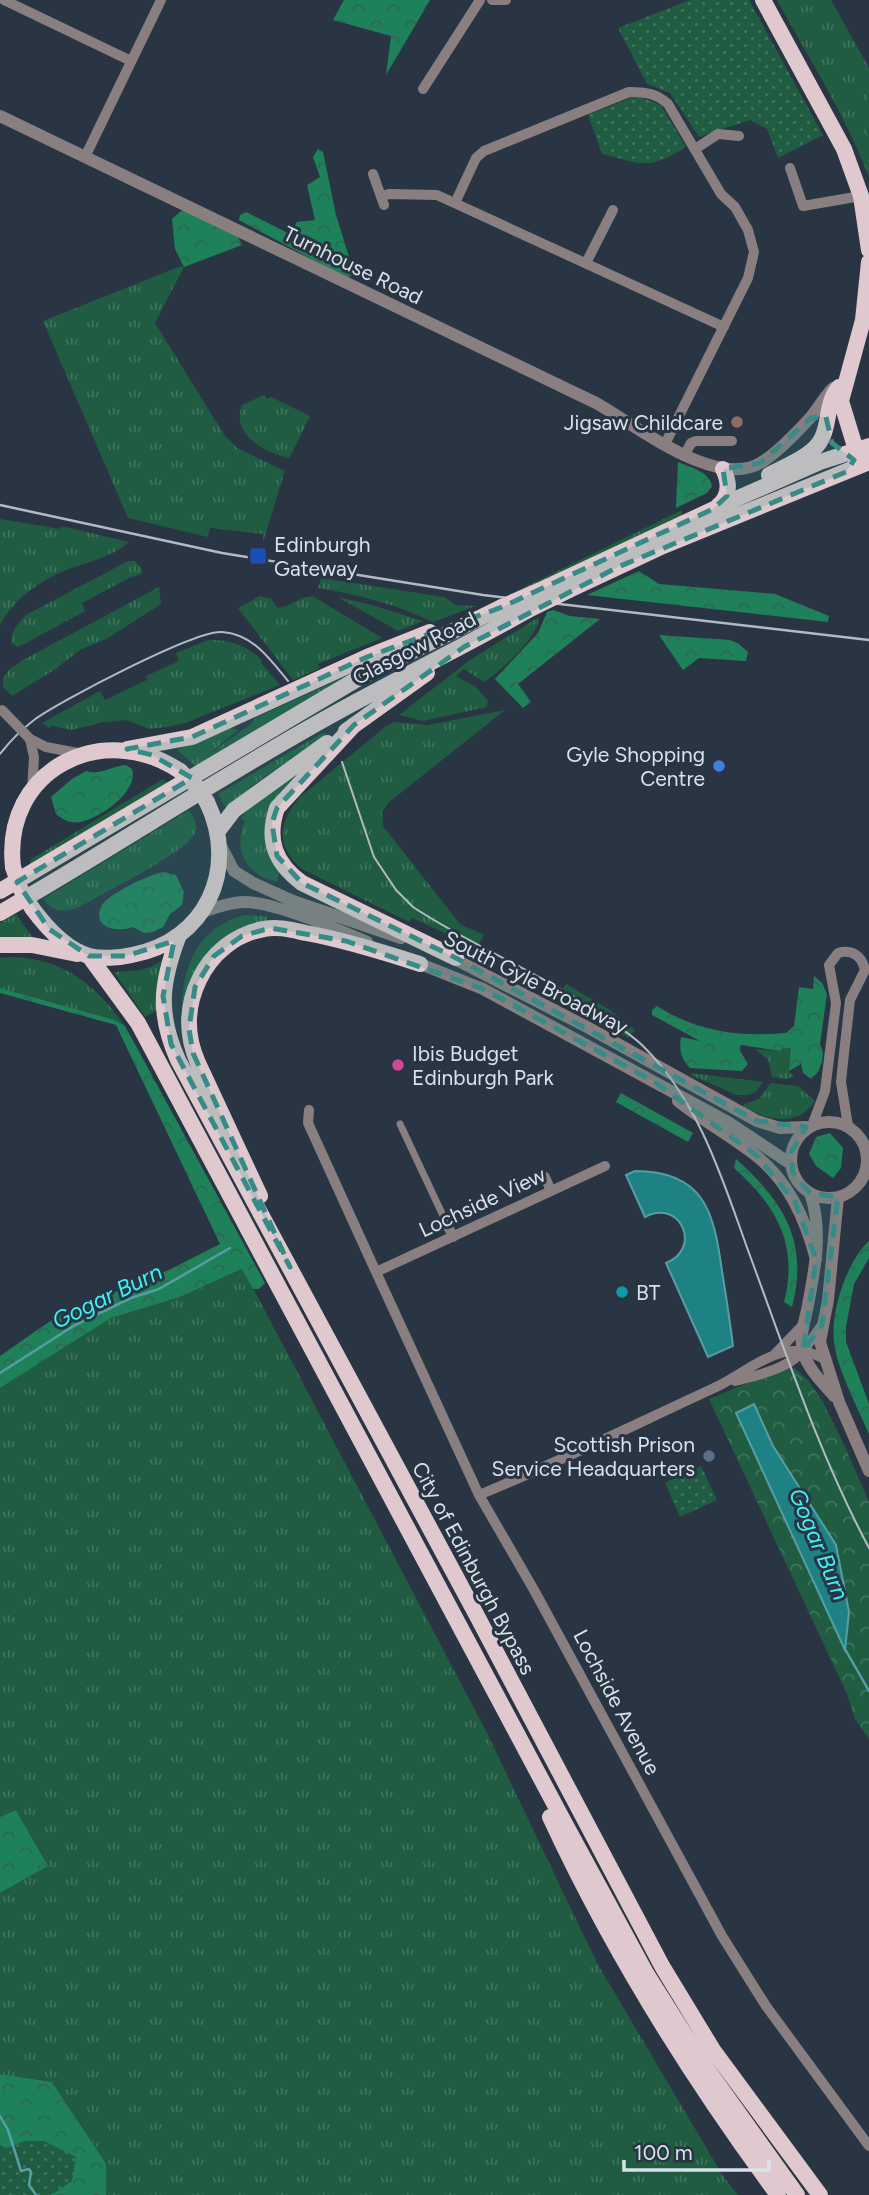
<svg xmlns="http://www.w3.org/2000/svg" width="869" height="2195" viewBox="0 0 869 2195" font-family="Figtree,sans-serif">
	<style>
		.grass { fill: url(#grass-tufts) }
		.forest { fill: url(#forest-crowns) }
		.park { fill: url(#park-crowns) }
		.garden { fill: url(#garden-dots) }
		.water { fill: #1e8285; stroke: #569ea3; stroke-width: 2 }
		.lines { fill: none; stroke-linecap: round; stroke-linejoin: round }
		.stream { stroke: #569ea3; stroke-width: 2.5 }
		.pedestrian { stroke: #897f81; stroke-width: 7 }
		.minor { stroke: #897f81; stroke-width: 10 }
		.tertiary { stroke: #897f81; stroke-width: 12 }
		.primary { stroke: #dfc9ce; stroke-width: 16 }
		.tram { stroke: #b2bbc5; stroke-width: 2 }
		.rail { stroke: #b2bbc5; stroke-width: 2.5 }
		.minor-bridge { stroke: #897f81; stroke-width: 10 }
		.primary-bridge { stroke: #dfc9ce; stroke-width: 16 }
		.marked { fill: #378b87; fill-opacity: 0.2; stroke: #378b87; stroke-width: 5; stroke-dasharray: 14 9; stroke-linejoin: round }
		.education-dot { fill: #8d6e63; stroke: #293543; stroke-width: 2.5 }
		.transit-dot { fill: #1a4fb4; stroke: #293543; stroke-width: 2.5 }
		.shop-dot { fill: #3f7fe0; stroke: #293543; stroke-width: 2.5 }
		.hotel-dot { fill: #d1479c; stroke: #293543; stroke-width: 2.5 }
		.culture-dot { fill: #0f9aa8; stroke: #293543; stroke-width: 2.5 }
		.service-dot { fill: #5c6f8a; stroke: #293543; stroke-width: 2.5 }
		.labels { text-anchor: middle; dominant-baseline: central; stroke-width: 6; stroke-linejoin: round; paint-order: stroke }
		.street-label { font-size: 21px; fill: #d9e1ea; stroke: #293543 }
		.poi-label { font-size: 21px; fill: #d9e1ea; stroke: #293543; text-anchor: end }
		.water-label { font-size: 23px; font-style: italic; fill: #3cf2f7; stroke: #293543 }
	</style>
	<defs>
		<pattern id="grass-tufts" width="24" height="20" patternUnits="userSpaceOnUse" patternTransform="scale(1.75)"><rect width="24" height="20" fill="#1f5c41"/><path d="M3 7l-1-3M5 7V3M7 7l1-3M15 17l-1-3M17 17v-4M19 17l1-3" fill="none" stroke="#3f735d"/></pattern>
		<pattern id="forest-crowns" width="20" height="18" patternUnits="userSpaceOnUse" patternTransform="scale(1.75)"><rect width="20" height="18" fill="#1f815a"/><path d="M2 6a3 3 0 1 1 6 0M12 15a3 3 0 1 1 6 0" fill="none" stroke="#2e6651"/></pattern>
		<pattern id="park-crowns" width="20" height="18" patternUnits="userSpaceOnUse" patternTransform="scale(1.75)"><rect width="20" height="18" fill="#1f5c41"/><path d="M2 6a3 3 0 1 1 6 0M12 15a3 3 0 1 1 6 0" fill="none" stroke="#3f735d"/></pattern>
		<pattern id="garden-dots" width="8" height="8" patternUnits="userSpaceOnUse" patternTransform="scale(1.75)"><rect width="8" height="8" fill="#1f5c41"/><path d="M2 2h.1M6 6h.1" fill="none" stroke="#3f735d" stroke-width="1.8" stroke-linecap="round"/></pattern>
	</defs>
	<rect width="100%" height="100%" fill="#293543"/>
	<path class="grass" d="M777,0H831L869,68V177C845,115 809,58 777,0Z
		M181,266L184,267L155,323L225,436L237,448L285,471L263,542V534L210,528L208,537L128,518L43,321Z
		M264,395L266,399L271,397L310,416L290,457L288,458C263,451 231,435 242,405Z
		M682,510V517L478,610Z
		M0,519L60,529L61,526L129,542C115,554 99,559 81,565C49,574 15,596 0,625Z
		M128,561H135L141,568L142,574L129,578L82,603L85,611L24,644L17,647L12,643C10,631 18,624 26,615Z
		M321,578L444,597L456,605L476,606L433,622C397,605 358,594 318,588Z
		M159,587L161,604L108,638L80,650L54,670L12,696L3,687V678L10,669L23,660Z
		M260,596L271,599L277,607C291,609 300,594 314,597L382,638L318,664L320,668L293,680L238,608Z
		M338,597L372,605L423,621L398,631Z
		M539,617C538,638 501,671 484,682L464,669L456,676L476,687L488,701L487,707L423,721L399,715L470,660Z
		M208,640C230,639 246,645 262,660L261,663L280,685L185,723L167,727L149,729L126,720L104,722L72,730L52,726L49,728L42,723L100,691L105,700L147,680L146,676L179,661L176,653Z
		M364,668L198,768L178,751L180,748L230,728L238,730L208,755L250,725L255,718Z
		M505,710L388,803L382,812L383,826L460,924L484,935L477,948L412,918L409,922L302,869C275,846 278,823 300,797L385,727L394,722L428,725Z
		M324,732L326,735L253,785L226,808L218,794Z
		M291,776L293,779L275,804L279,872L277,882C245,875 233,849 245,821L241,818L247,810Z
		M163,779L170,784L30,867V860Z
		M189,810C194,818 199,826 194,835C183,854 103,893 80,907C63,913 55,913 43,899Z
		M16,914L33,938H0V923Z
		M244,915L267,916V924L237,934L188,1004L182,1005C184,962 199,928 244,915Z
		M14,957C64,959 97,986 125,1026L115,1020L0,988V958Z
		M162,960L159,1009L145,1017L114,972C131,971 149,971 162,960Z
		M566,984L610,1010L635,1030L628,1038L593,1014L580,1013L566,1005L568,997L560,993Z
		M783,1048H792L789,1071L794,1076L787,1079L772,1077L768,1059L755,1049L779,1051Z
		M691,1073L763,1082L756,1092L748,1095H737L691,1075Z
		M771,1083L798,1086L815,1101C797,1128 768,1120 743,1107L744,1104L759,1099Z
		M243,1269L486,1731L597,1963L723,2176L738,2195H106V2162L52,2082L0,2074V1893L48,1866L16,1810L0,1817V1388L111,1318L180,1297Z"/>
	<path class="forest" d="M344,0H430L386,75L391,36L333,20Z
		M318,149L323,152L336,215L355,276L345,277L239,220L240,215L246,212L290,234L297,222L315,220L307,185L320,177L313,157Z
		M181,211H189L238,237L242,245L184,267L175,249L172,219Z
		M678,462C690,467 710,472 712,486L707,493L676,508Z
		M639,571L659,584L775,594L829,616L828,622L587,595Z
		M553,610L570,616L600,619L518,684L531,702L523,708L495,679L538,633L547,612Z
		M659,635L730,640L739,644L748,652L746,661L699,658L683,670Z
		M126,765L132,769C140,792 92,826 71,822C65,821 60,817 56,814L51,797L72,779L86,771C101,776 110,766 126,765Z
		M164,872L176,875L184,892L182,905L170,914L163,927L153,932L144,933L133,927C118,933 92,928 101,907C107,894 150,874 164,872Z
		M814,976L822,983L827,994L820,1044L823,1053L822,1062L818,1072L811,1079L803,1073L801,1064L789,1071L791,1048H783L780,1051L741,1045L740,1051L748,1064L742,1071L690,1068C681,1058 679,1051 681,1037L700,1041L652,1015V1010L657,1006C697,1032 739,1037 786,1033L794,1026L799,987L813,989Z
		M0,988L115,1020L125,1026L265,1283L259,1289H253L242,1269L180,1297L111,1318L0,1388V1356L59,1315L169,1270L220,1244L116,1025L0,993Z
		M621,1093L693,1133L688,1142L616,1102Z
		M830,1133L843,1148L841,1168L833,1178L816,1166L809,1154L816,1137Z
		M736,1159C784,1202 809,1242 792,1307L784,1302C799,1245 776,1205 734,1168Z
		M869,1241V1258L854,1284L846,1327V1342L869,1404V1434C859,1411 836,1366 834,1342C830,1312 847,1261 869,1241Z
		M16,1810L48,1866L0,1893V1817Z
		M0,2074L52,2082L106,2163V2195H51L25,2141L6,2149L0,2145Z"/>
	<path class="park" d="M793,1367L808,1380L823,1402L846,1449L869,1502V1739L855,1719L847,1694L709,1399L769,1374Z"/>
	<path class="garden" d="M690,0H749L823,135L778,158L767,129L750,120L699,137L670,93L647,84L618,28Z
		M641,97L661,105L686,147C648,171 642,164 602,154L588,115L631,98Z
		M701,1466L717,1500L680,1517L665,1483Z
		M25,2141H44L76,2157L72,2181L51,2195H0V2145L6,2149Z"/>
	<path class="water" d="M635,1171C705,1171 714,1213 722,1271C726,1296 730,1321 733,1346L708,1357L666,1263C703,1248 680,1198 645,1217L626,1175Z
		M754,1404L773,1446L836,1545L849,1612L845,1650L736,1413Z"/>
	<g class="lines">
		<path class="stream" d="M0,1373L75,1325L131,1298L159,1289L230,1248
			M845,1649L869,1691
			M0,2116L8,2130L21,2171L29,2169L31,2172L29,2185L36,2195"/>
		<path class="pedestrian" d="M400,1124L446,1222"/>
		<path class="minor" d="M4,0L129,60
			M492,0H506
			M423,89L480,0
			M695,149L718,134L739,136
			M85,157L161,0
			M790,168L803,206L861,196
			M373,174L384,205
			M381,196L389,194L437,195L724,327
			M455,203L476,158L484,151L629,92C645,92 656,93 668,104L721,194L735,207L748,230L754,252L748,278L665,444
			M586,263L613,210
			M685,454L691,443L696,441H732
			M30,739L46,747L83,754
			M30,739L34,757L32,791
			M309,1110L308,1123L376,1272L605,1166
			M813,1123L825,1091L836,1003L829,965L838,953C852,949 862,956 865,970L850,1000L843,1062L841,1082L848,1126
			M545,1177L551,1191
			M446,1222L453,1237
			M376,1272L479,1495L534,1590L722,1936L766,2006L869,2146
			M774,1355L803,1325
			M735,1381C758,1375 785,1370 802,1352C809,1344 815,1334 822,1325
			M479,1495C559,1462 636,1424 714,1388C738,1377 759,1358 785,1352C800,1349 813,1352 826,1360"/>
		<path class="tertiary" d="M0,116L596,403C636,425 717,491 762,462C777,453 798,431 810,418C818,409 824,397 833,388
			M220,844L234,871L253,883L293,901L401,938
			M202,912C215,908 230,902 244,902C275,902 337,929 367,942
			M447,955L587,1027L757,1121L780,1128L806,1127
			M413,961L483,989L728,1122L791,1164
			M678,1101C702,1120 729,1135 754,1154C788,1180 805,1218 816,1259
			M791 1160a38 38 0 1 1 76 0a38 38 0 1 1-76 0Z
			M810,1193C823,1230 815,1268 808,1305C805,1321 799,1336 803,1352C808,1369 823,1383 834,1396
			M838,1197L828,1300L820,1342L839,1402L869,1471"/>
		<path class="primary" d="M763,0L844,149L861,196L869,250
			M855,458L856,450L841,401L863,320L869,262
			M769,475C785,466 814,456 822,438C830,422 826,402 839,387
			M718,506C730,496 730,483 723,469
			M547,587L729,502L820,462L869,446
			M569,590L663,546L869,462
			M354,725L277,808C266,840 275,863 302,883L456,958
			M346,731L427,673
			M127,749L192,737L367,657L430,632
			M218,831L234,810L327,743
			M13,867C2,770 102,719 180,771
			M0,891L364,675L502,607
			M32,908C46,927 65,949 89,956C101,959 119,958 132,955C206,941 239,869 207,802
			M0,913C103,854 203,788 307,729C379,687 455,652 528,610
			M179,935C161,982 157,1013 178,1060L476,1614L662,1966L713,2050L820,2195
			M0,945H32L77,954
			M89,956L138,1023L563,1820L646,1973L702,2062L797,2195
			M260,1196L198,1063C186,1036 186,1007 199,980C211,954 235,934 264,929C278,926 292,930 306,933C345,940 383,952 420,964
			M550,1817C612,1951 690,2076 778,2195"/>
		<path class="tram" d="M0,754C10,741 21,730 34,720C60,701 195,630 222,632C253,634 270,659 288,681
			M342,762L374,857L396,890L413,907C475,948 546,975 606,1018C619,1027 633,1036 644,1047C700,1103 723,1181 749,1253C786,1353 819,1454 869,1548"/>
		<path class="rail" d="M0,505L222,553L483,595L869,640"/>
		<path class="minor-bridge" d="M2,710L30,739"/>
		<path class="primary-bridge" d="M502,607L547,587
			M528,610L569,590
			M180,771L197,787L207,802
			M13,867L20,888L32,908"/>
	</g>
	<path class="marked" d="M826,417L832,443L854,460L846,472L618,567L464,647L354,725L277,808L272,823L277,856L302,883L456,958L757,1121L806,1127L791,1153L793,1173L810,1193L838,1197L822,1325L803,1351L816,1259L795,1202L756,1155L653,1081L483,989L346,941L270,928L242,936L214,956L195,987L189,1029L193,1053L290,1267L171,1044L163,996L174,941L126,956H89L49,929L17,882L192,778L152,755L127,749L192,737L367,657L502,607L713,509L727,496L723,469L760,463L811,418Z"/>
	<circle class="education-dot" cx="737" cy="422" r="7"/>
	<rect class="transit-dot" x="249" y="547" width="18" height="18" rx="3.5"/>
	<circle class="shop-dot" cx="719" cy="766" r="7"/>
	<circle class="hotel-dot" cx="398" cy="1065" r="7"/>
	<circle class="culture-dot" cx="622" cy="1292" r="7"/>
	<circle class="service-dot" cx="709" cy="1456" r="7"/>
	<g class="labels">
		<g class="street-label">
			<text transform="translate(353 265) rotate(26)">Turnhouse Road</text>
			<text transform="translate(414 648) rotate(-27)">Glasgow Road</text>
			<text transform="translate(536 982) rotate(27)">South Gyle Broadway</text>
			<text transform="translate(482 1202) rotate(-25)">Lochside View</text>
			<text transform="translate(474 1568) rotate(62)">City of Edinburgh Bypass</text>
			<text transform="translate(617 1702) rotate(62)">Lochside Avenue</text>
		</g>
		<g class="poi-label">
			<text x="723" y="422">Jigsaw Childcare</text>
			<text x="274" y="544" text-anchor="start">Edinburgh<tspan x="274" dy="24">Gateway</tspan></text>
			<text x="705" y="754">Gyle Shopping<tspan x="705" dy="24">Centre</tspan></text>
			<text x="412" y="1053" text-anchor="start">Ibis Budget<tspan x="412" dy="24">Edinburgh Park</tspan></text>
			<text x="636" y="1292" text-anchor="start">BT</text>
			<text x="695" y="1444">Scottish Prison<tspan x="695" dy="24">Service Headquarters</tspan></text>
		</g>
		<g class="water-label">
			<text transform="translate(107 1296) rotate(-26)">Gogar Burn</text>
			<text transform="translate(819 1544) rotate(67)">Gogar Burn</text>
		</g>
	</g>
	<path d="M624 2160v10h145v-10" fill="none" stroke="#d9e1ea" stroke-width="3.5"/>
	<text x="634" y="2160" font-size="21" fill="#d9e1ea" stroke="#293543" stroke-width="5" paint-order="stroke">100 m</text>
</svg>
